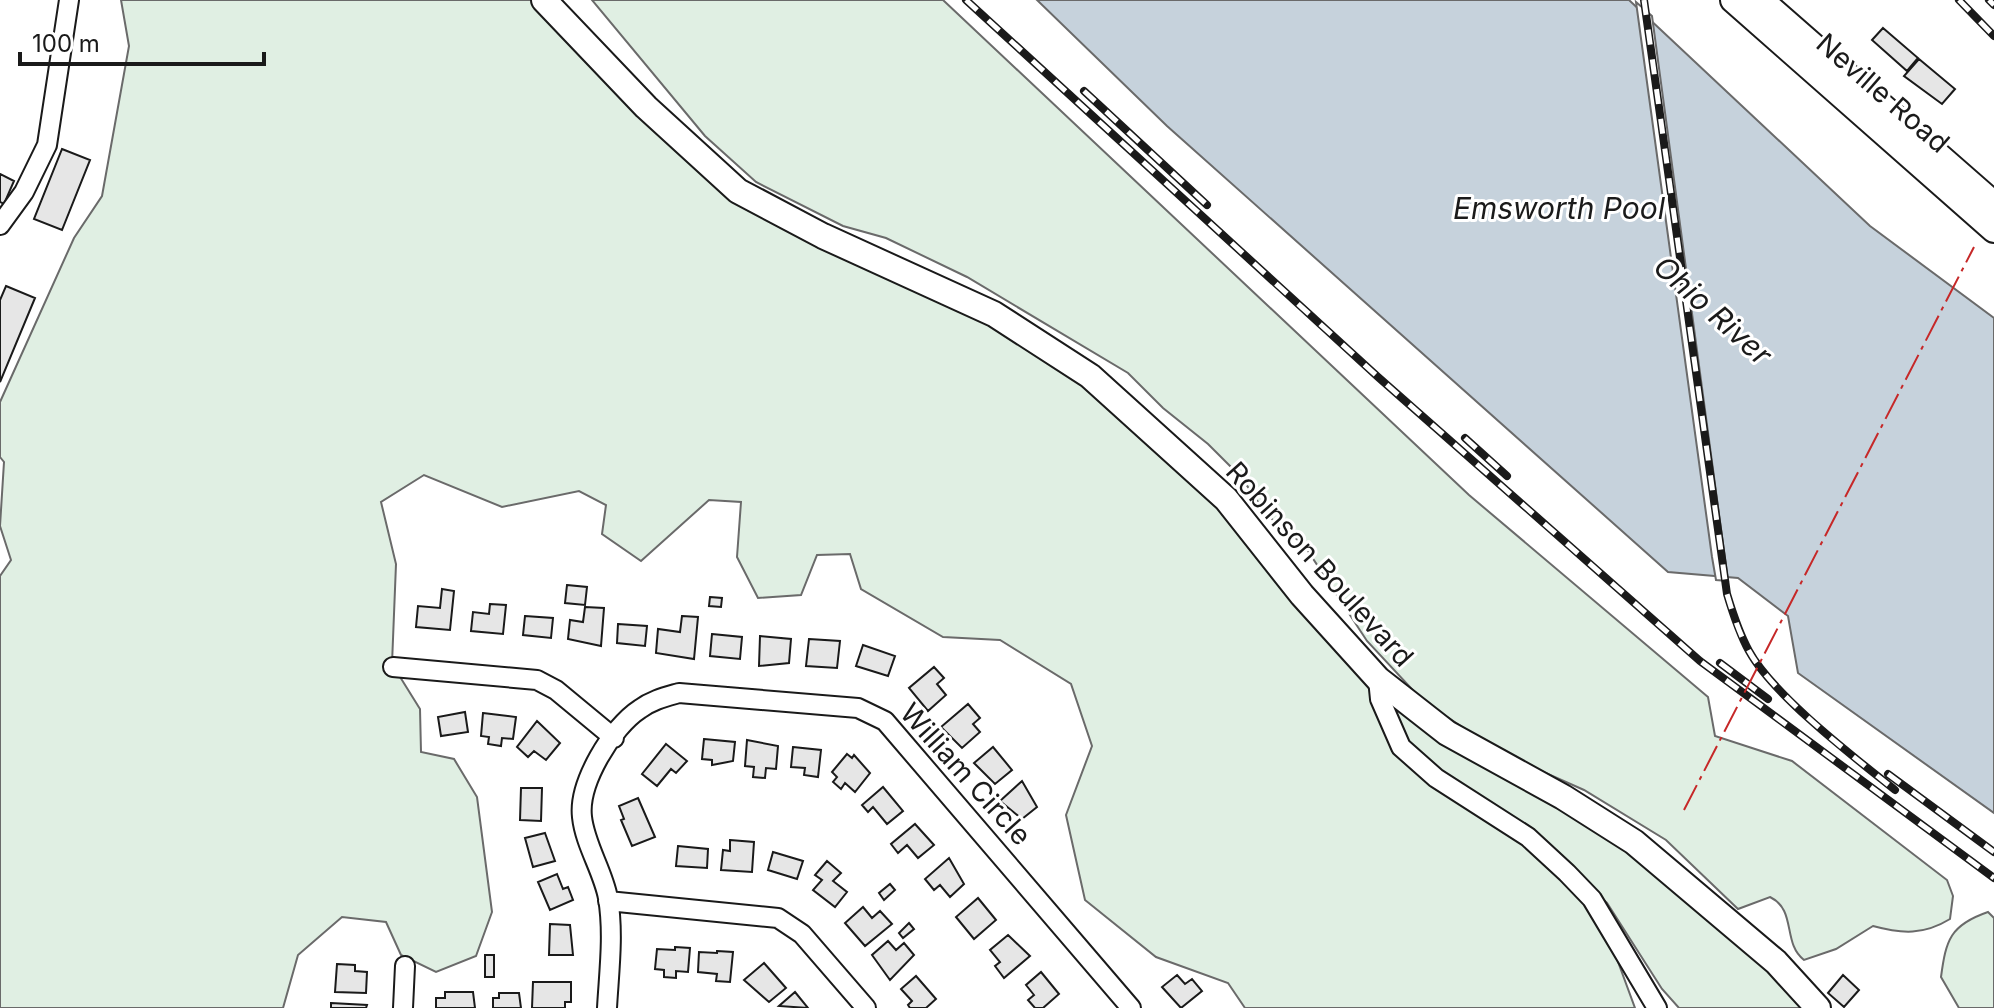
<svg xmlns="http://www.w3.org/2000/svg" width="1994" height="1008" viewBox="0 0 1994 1008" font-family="Inter,sans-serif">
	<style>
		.green { fill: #e0efe3; stroke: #6a6a6a; stroke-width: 2 }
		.water { fill: #c6d2dc; stroke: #6a6a6a; stroke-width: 2 }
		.pier { fill: #fff; stroke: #6a6a6a; stroke-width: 2 }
		.building { fill: #e6e6e6; stroke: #1a1a1a; stroke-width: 2 }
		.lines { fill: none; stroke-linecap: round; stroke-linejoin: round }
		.minor-casing { stroke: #1a1a1a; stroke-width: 22 }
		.major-casing { stroke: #1a1a1a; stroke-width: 28 }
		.minor { stroke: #fff; stroke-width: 18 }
		.major { stroke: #fff; stroke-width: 24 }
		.rail-casing { stroke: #1a1a1a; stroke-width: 8 }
		.rail { stroke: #fff; stroke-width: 5; stroke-dasharray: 15; stroke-linecap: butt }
		.power { stroke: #c62828; stroke-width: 2; stroke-dasharray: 28 6 4 6; stroke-linecap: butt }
		.labels { text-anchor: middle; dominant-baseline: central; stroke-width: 6; stroke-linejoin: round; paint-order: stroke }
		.street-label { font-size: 28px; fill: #1a1a1a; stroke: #fff }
		.water-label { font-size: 30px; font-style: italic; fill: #1a1a1a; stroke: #fff }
	</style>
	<rect width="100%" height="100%" fill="#fff"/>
	<path class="green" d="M121,0H540L730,195L992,319L1088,380L1222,503L1376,680L1399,748L1527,839L1603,921L1635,1008H1245L1228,983L1156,957L1085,900L1066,815L1092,746L1071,684L1000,640L943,637L861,589L850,554L817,555L801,595L758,598L737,557L741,502L709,500L641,561L602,534L606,505L579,491L502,507L424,475L381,502L396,564L392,664L420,709L421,752L454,759L477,797L492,912L476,956L436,972L401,955L386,922L342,917L298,955L283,1008H0V576L11,560L0,526L4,462L0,457V402L74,238L102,196L129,46Z
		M592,0H943L1469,495L1708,697L1715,736L1792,761L1947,880L1953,896L1950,919C1924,935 1902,934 1873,926L1836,949L1804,960C1782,943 1797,910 1770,897L1738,909L1666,840L1584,790L1501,753L1422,700L1367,641L1304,545L1267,515L1241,477L1208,444L1163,408L1128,373L967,277L886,238L843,226L756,182L705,136Z
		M1398,707L1632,843L1813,1008H1679L1662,989L1607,903L1530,836L1414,760L1393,714Z
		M1988,912L1994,918V1008H1959L1941,977C1946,940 1950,925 1988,912Z"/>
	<path class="water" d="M1037,0H1629L1870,226L1994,318V813L1798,673L1788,616L1738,578L1668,572L1167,126Z"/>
	<path class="pier" d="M1636,2L1652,16L1728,581L1716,580L1712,557Z"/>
	<path class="building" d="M1883,28L1918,58L1907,71L1872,40Z
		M1919,59L1955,89L1942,104L1904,76Z
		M62,149L90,160L62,230L34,219Z
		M0,174L14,181L4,204L0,202Z
		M6,286L35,298L0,382V300Z
		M567,585L587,587L585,605L565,603Z
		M442,589L454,591L450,630L416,627L418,606L440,608Z
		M710,597L722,598L721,607L709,606Z
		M490,604L506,605L503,634L471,631L473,612L489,614Z
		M585,607L604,608L601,646L568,639L570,620L583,622Z
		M525,616L553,618L551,638L523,635Z
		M682,616L698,617L694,659L656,653L658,629L680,632Z
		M618,624L647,626L645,646L617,643Z
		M712,634L742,637L740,659L710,656Z
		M760,636L791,639L789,663L759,666Z
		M809,639L840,641L837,668L806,666Z
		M863,645L895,656L888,676L856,666Z
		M934,667L944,678L937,684L946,695L928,711L909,688Z
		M968,704L980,718L973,724L980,732L962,748L941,727Z
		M465,712L468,732L441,736L438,717Z
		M483,713L516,717L513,739L502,738L501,746L488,744L489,737L481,736Z
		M537,721L560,743L546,760L534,751L528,757L517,747Z
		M704,739L735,742L733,761L712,765V760L702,759Z
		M747,740L778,746L776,769L766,768L765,778L753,777L754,767L745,766Z
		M666,744L687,761L676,773L671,769L657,786L642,774Z
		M793,747L821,750L818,777L804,775L805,768L791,767Z
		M993,747L1012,770L995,784L974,763Z
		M847,754L852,758L854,755L870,773L855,792L845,783L841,789L833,782L837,777L832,772Z
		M1022,781L1037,807L1022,819L1000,801Z
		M883,787L903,811L887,824L873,807L868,812L862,805Z
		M521,788H542L541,821L520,820Z
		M638,798L655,837L632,846L621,820L624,819L619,806Z
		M915,824L934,845L918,858L907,845L898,853L891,844Z
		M545,833L555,861L533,867L525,838Z
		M730,840L754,842L752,872L721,870L723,850L730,851Z
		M678,846L708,849L707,868L676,866Z
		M773,852L803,861L797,879L768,870Z
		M949,858L964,884L950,897L940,885L934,890L925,879Z
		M827,861L841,873L833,881L847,892L835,907L813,890L822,880L815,875Z
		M557,874L563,889L568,887L573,900L550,910L538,882Z
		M890,884L895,890L884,900L879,893Z
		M978,898L996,920L974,939L956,917Z
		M863,907L872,918L880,911L892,924L865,946L845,923Z
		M909,923L914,929L903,938L899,933Z
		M550,924L570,925L573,955H549Z
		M1008,935L1030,956L1004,978L995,966L1000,962L990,950Z
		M888,941L896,950L904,943L914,955L890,980L872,955Z
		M675,947L690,948L688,972L676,971V978L664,977V970L655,969L657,949L675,950Z
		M717,951L733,952L730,982L716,981L717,974L698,972L699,952L717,953Z
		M485,955H494V977H485Z
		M764,963L786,988L769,1002L744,980Z
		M337,964L355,965V971L367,972L366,993L335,992Z
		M1041,972L1059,994L1043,1008H1035L1028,1000L1034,995L1026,985Z
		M1177,975L1185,984L1192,979L1202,991L1181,1008L1162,987Z
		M1843,975L1859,990L1844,1007L1828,993Z
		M916,976L936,999L926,1008H910L908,1005L912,1001L901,989Z
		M533,982H571V1002H565V1008H532Z
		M445,992H473L475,1008H436V998H445Z
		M795,992L808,1008L779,1006Z
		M499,993H519L521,1008H493V998H499Z
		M331,1003L367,1005L366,1008H331Z"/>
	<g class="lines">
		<defs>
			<path id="minor" d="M0,225L24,192L47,145L69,0
				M393,667L537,680L556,690L614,738
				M1378,679L1380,699L1401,747L1436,778L1528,837L1567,873L1592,899L1657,1008
				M608,901L778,918L802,934L866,1008
				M403,1008L405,966
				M607,1008C609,972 614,934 608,898C603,871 585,845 582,817C578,783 612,727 640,709C652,700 665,697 679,693L858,708L885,721L1131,1008"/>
			<path id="major" d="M544,0L646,107L738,191L823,236L994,314L1090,376L1226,499L1302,595L1378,679L1447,733L1563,797L1634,842L1776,962L1818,1008
				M1733,0L1994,230
				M1761,0L1994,204"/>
		</defs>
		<use href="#minor" class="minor-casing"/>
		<use href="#major" class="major-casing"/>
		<use href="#minor" class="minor"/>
		<use href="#major" class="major"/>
		<defs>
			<path id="rail" d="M966,0L1378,377L1700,661L1994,878
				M1644,0L1727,594C1733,614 1739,633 1749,651C1773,695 1854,757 1895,790
				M1959,0L1994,36
				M1989,0L1994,5
				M1084,91L1207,205
				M1465,438L1507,476
				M1720,663L1768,699
				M1888,774L1994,852"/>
		</defs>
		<use href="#rail" class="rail-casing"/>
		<use href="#rail" class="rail"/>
		<path class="power" d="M1684,810L1974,247"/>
	</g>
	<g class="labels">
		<g class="street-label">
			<text transform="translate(1883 93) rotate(41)">Neville Road</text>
			<text transform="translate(1320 564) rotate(48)">Robinson Boulevard</text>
			<text transform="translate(966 774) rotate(48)">William Circle</text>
		</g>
		<g class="water-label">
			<text x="1559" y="208">Emsworth Pool</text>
			<text transform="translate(1713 310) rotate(42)">Ohio River</text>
		</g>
	</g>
	<path d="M20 52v12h244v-12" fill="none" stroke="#1a1a1a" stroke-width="4"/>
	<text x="32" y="52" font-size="24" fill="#1a1a1a" stroke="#ffffff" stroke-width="6" paint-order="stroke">100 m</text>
</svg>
